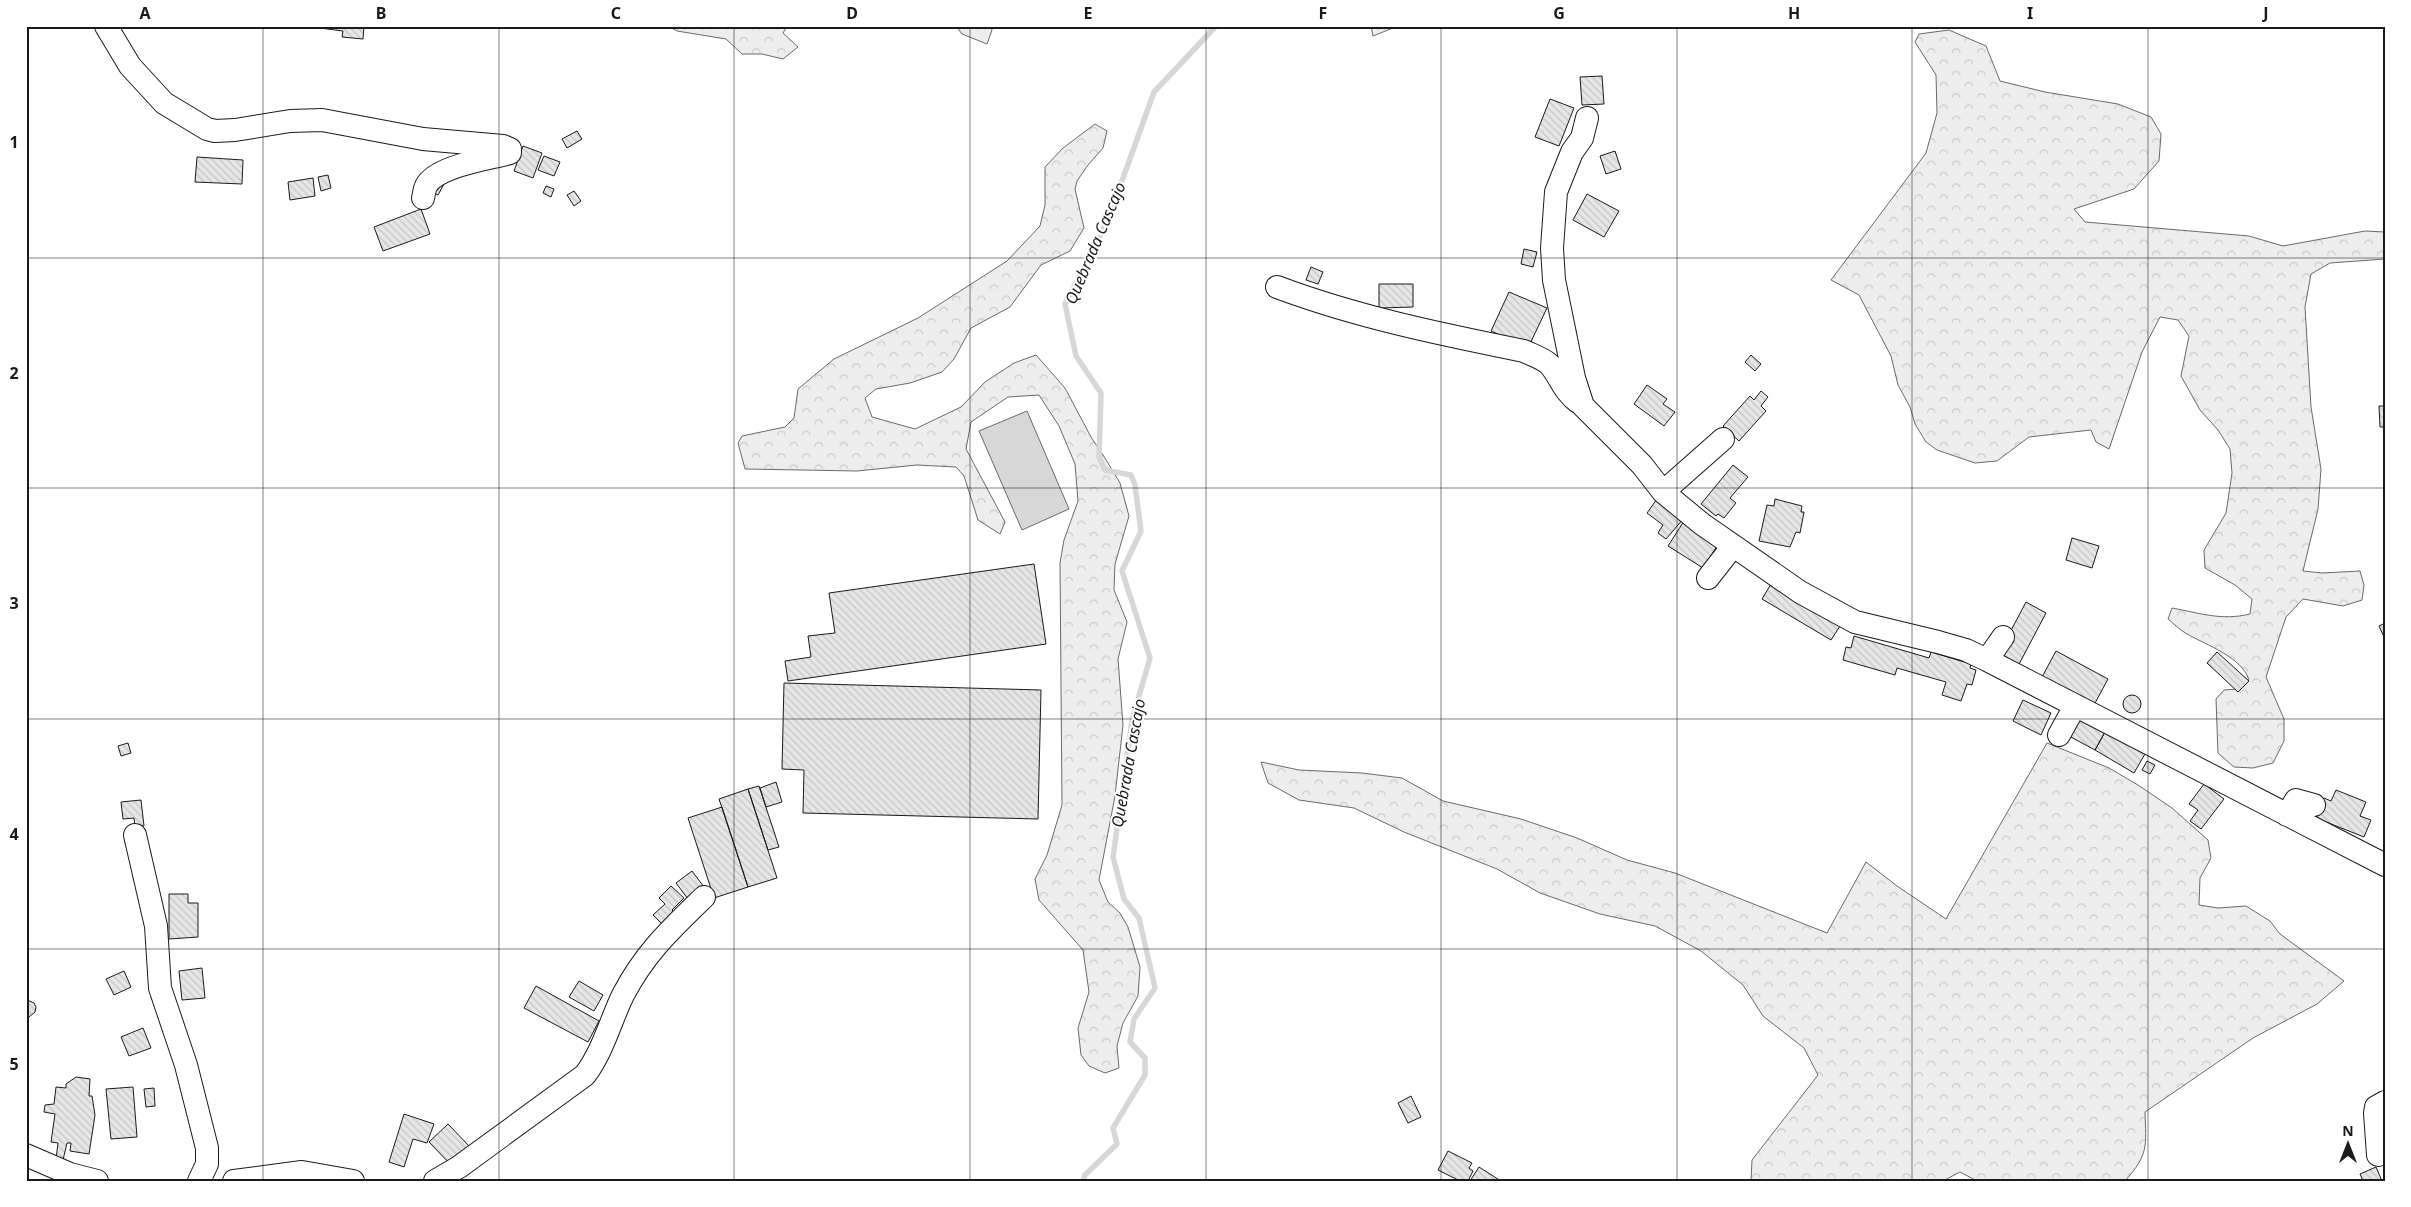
<svg xmlns="http://www.w3.org/2000/svg" width="2411" height="1207" viewBox="0 0 2411 1207" font-family="'Noto Sans',sans-serif">
	<style>
		.forest { fill: url(#forest-crowns); stroke: #6a6a6a }
		.water { fill: #d7d7d7; stroke: #6a6a6a }
		.lines { fill: none; stroke-linecap: round; stroke-linejoin: round }
		.stream { stroke: #d7d7d7; stroke-width: 5.5 }
		.building { fill: url(#building-back-hatch); stroke: #1a1a1a }
		.minor-casing { stroke: #1a1a1a; stroke-width: 24 }
		.minor { stroke: #fff; stroke-width: 22 }
		.grid { fill: none; stroke: #1a1a1a; stroke-width: 1; stroke-opacity: 0.55 }
		.labels { text-anchor: middle; dominant-baseline: central; stroke-width: 4; stroke-linejoin: round; paint-order: stroke }
		.water-label { font-size: 16px; font-style: italic; fill: #1a1a1a; stroke: #fff }
		.neatline { fill: none; stroke: #1a1a1a; stroke-width: 2 }
		.grid-label { font-size: 16px; text-anchor: middle; font-weight: bold; fill: #1a1a1a }
	</style>
	<defs>
		<pattern id="forest-crowns" width="20" height="18" patternUnits="userSpaceOnUse" patternTransform="scale(1.25)"><rect width="20" height="18" fill="#ededed"/><path d="M2 6a3 3 0 1 1 6 0M12 15a3 3 0 1 1 6 0" fill="none" stroke="#cbcbcb"/></pattern>
		<pattern id="building-back-hatch" width="6" height="6" patternUnits="userSpaceOnUse" patternTransform="scale(1.25)"><rect width="6" height="6" fill="#e6e6e6"/><path d="M-1 5l2 2M0 0l6 6M5-1l2 2" fill="none" stroke="#c5c5c5"/></pattern>
	</defs>
	<rect width="100%" height="100%" fill="#fff"/>
	<path class="forest" d="M668,26H787L783,33L798,47L783,59L762,54H742L726,39L677,31Z
		M956,26H990L992,30L987,44L962,34Z
		M1371,26H1398L1373,36Z
		M1949,30L1986,46L2000,81L2045,92L2118,104L2151,117L2161,134L2159,161L2134,189L2074,209L2085,222L2249,236L2283,246L2365,231L2385,232V259L2330,263L2311,274L2305,307L2311,407L2321,469L2318,509L2303,571L2322,573L2360,571L2364,585L2362,600L2343,606L2303,599L2286,617L2266,677L2284,719V741L2273,763L2253,768L2234,767L2218,753L2216,699L2224,690L2237,689L2249,680C2242,657 2206,645 2187,634C2180,630 2174,624 2168,619L2172,608C2200,613 2221,621 2250,614L2252,599L2235,585L2205,568L2204,550L2226,513L2232,473L2230,449L2218,430L2200,410L2181,376L2189,336L2178,320L2160,317L2142,352L2109,449L2096,442L2091,430L2029,437L1997,461L1975,463L1937,450L1926,442L1915,424L1910,407L1898,385L1891,356L1859,295L1831,280L1926,153L1937,113L1936,75L1915,42L1919,34Z
		M1095,124L1107,131L1103,148L1088,165L1077,181L1075,189L1084,228L1070,251L1041,265L1010,307L971,328L954,359L942,372L910,383L876,389L865,398L872,417L915,429L961,407L985,382L1014,363L1036,355L1065,388L1091,437L1105,458L1120,483L1129,516L1115,564L1114,590L1127,622L1118,659L1123,725L1115,796L1099,880L1108,902L1120,913L1128,927L1140,967L1138,996L1123,1023L1117,1046L1119,1068L1105,1073L1089,1066L1081,1055L1078,1028L1089,992L1083,950L1039,900L1035,879L1047,855L1062,805L1060,563L1064,540L1078,501L1075,464L1059,426L1039,395L1008,397L971,422L966,449L1005,522L1000,534L978,520L964,476L956,467L917,465L857,471L745,469L738,443L742,436L785,427L794,418L798,389L834,359L918,318L1007,261L1040,226L1045,205V167L1063,148Z
		M2047,743L2109,768L2138,785L2172,808L2208,840L2211,858L2200,878L2199,905L2218,908L2246,906L2270,921L2280,934L2344,981L2317,1004L2253,1038L2145,1112C2146,1146 2149,1154 2125,1181H1977L1960,1172L1943,1181H1751L1752,1160L1818,1075L1804,1048L1763,1016L1743,985L1701,951L1655,926L1600,914L1540,893L1497,869L1404,832L1354,808L1299,800L1268,783L1261,762L1299,770L1362,773L1402,778L1443,801L1521,819L1577,838L1627,860L1675,873L1827,933L1866,862L1897,886L1946,919Z"/>
	<path class="water" d="M1027,411L1069,509L1022,530L979,431Z"/>
	<g class="lines">
		<path class="stream" d="M1083,1181L1085,1175L1117,1144L1113,1128L1145,1075V1058L1130,1042L1134,1019L1155,988L1139,918L1124,899L1113,857L1132,720L1150,658L1122,571L1141,531L1135,485L1131,475L1105,470L1099,457L1101,393L1076,356L1065,304L1108,220L1154,92L1216,26"/>
	</g>
	<path class="building" d="M304,26H364L363,39L342,37L343,31Z
		M1602,76L1604,104L1582,105L1580,77Z
		M1550,99L1574,108L1559,146L1535,137Z
		M577,131L582,139L567,148L562,139Z
		M523,146L542,153L533,178L514,171Z
		M1615,151L1621,169L1606,174L1600,156Z
		M544,156L560,162L554,176L538,170Z
		M197,157L243,160L242,184L195,182Z
		M328,175L331,188L321,191L318,177Z
		M313,178L315,196L290,200L288,182Z
		M444,184L438,195L432,192Z
		M546,186L554,189L551,197L543,193Z
		M574,191L581,201L574,206L567,195Z
		M1587,194L1619,211L1604,237L1573,220Z
		M421,209L430,234L383,251L374,227Z
		M1524,249L1537,252L1533,267L1521,264Z
		M1311,267L1323,272L1318,284L1306,280Z
		M1379,284H1413V307L1379,308Z
		M1509,292L1547,308L1528,348L1491,331Z
		M1751,355L1761,364L1755,371L1745,362Z
		M1647,385L1667,399L1663,404L1675,412L1664,426L1634,404Z
		M1761,391L1768,397L1761,406L1766,411L1739,441L1723,426L1750,396L1754,400Z
		M2379,406H2385V427H2380Z
		M1733,465L1748,477L1730,498L1736,503L1724,518L1718,514L1716,516L1701,504Z
		M1657,499L1684,518L1666,539L1658,533L1663,525L1647,513Z
		M1775,499L1802,506L1801,512H1804L1800,533L1796,532L1790,547L1759,541L1767,505L1774,506Z
		M1684,521L1719,543L1703,568L1668,546Z
		M2072,538L2099,546L2092,568L2066,560Z
		M1034,564L1046,644L788,681L785,661L811,657L808,636L835,633L829,593Z
		M1771,584L1840,626L1831,640L1762,599Z
		M2026,602L2046,613L2017,668L1997,657Z
		M2385,623V639L2379,626Z
		M1854,636L1929,658L1931,652L1971,664L1970,668L1976,670L1972,685L1967,684L1961,701L1942,695L1946,682L1897,668L1895,675L1843,660L1846,647L1851,648Z
		M2056,651L2108,679L2094,705L2042,677Z
		M2217,652L2249,681L2238,692L2207,663Z
		M784,683L1041,690L1038,819L803,813L804,770L782,769Z
		M2123 704a9 9 0 1 1 18 0a9 9 0 1 1-18 0Z
		M2023,700L2051,713L2041,735L2013,721Z
		M2080,718L2105,732L2095,750L2069,736Z
		M2105,732L2145,754L2134,773L2095,750Z
		M128,743L131,753L121,756L118,746Z
		M2147,761L2155,765L2150,774L2142,770Z
		M776,782L782,802L766,807L760,788Z
		M2204,784L2224,799L2201,829L2190,821L2198,810L2189,804Z
		M759,786L779,847L768,850L748,789Z
		M748,789L777,878L748,887L719,799Z
		M2336,790L2366,802L2360,816L2371,820L2364,837L2316,818L2324,798L2331,801Z
		M141,800L144,826L135,827L134,818L123,819L121,802Z
		M722,807L748,887L714,898L688,818Z
		M692,871L704,887L688,899L676,883Z
		M671,886L684,898L672,910L676,914L664,926L653,915L665,904L659,898Z
		M169,894H188V903H198V937L169,939Z
		M202,968L205,998L182,1000L179,971Z
		M124,971L131,987L114,995L106,979Z
		M579,981L603,995L594,1011L569,997Z
		M536,986L599,1021L588,1042L524,1008Z
		M27,1000L34,1003L36,1007L35,1012L29,1017H26Z
		M143,1028L151,1048L129,1056L121,1037Z
		M76,1077L90,1079L89,1096H92L95,1115L89,1154L70,1151L71,1143H67L63,1160L56,1159L58,1143L51,1142L55,1114L44,1112L45,1105L54,1104L56,1087L66,1088V1084Z
		M133,1087L137,1137L111,1139L106,1089Z
		M154,1088L155,1106L146,1107L144,1089Z
		M1411,1096L1421,1117L1408,1123L1398,1103Z
		M404,1114L434,1124L427,1143L413,1139L404,1167L389,1162Z
		M448,1124L470,1147L451,1165L429,1142Z
		M1448,1151L1472,1163L1469,1168L1473,1171L1468,1181H1460L1438,1170Z
		M1479,1167L1501,1181H1470Z
		M2376,1167L2382,1181H2363L2360,1174Z"/>
	<g class="lines">
		<defs>
			<path id="minor" d="M106,26L130,66L164,103L207,129L215,131L235,130L290,121L322,120L423,139L503,146L510,149V153C489,159 436,166 426,186C424,190 424,195 423,198
				M1587,118L1582,138L1572,152L1556,192L1552,248L1554,280L1574,378L1583,406L1642,465L1663,492L1702,524L1800,592L1855,622L1938,642L1966,650L1987,660L2385,865
				M1277,287C1357,317 1440,334 1524,351C1532,355 1542,358 1549,364C1560,376 1563,391 1578,402
				M1663,492L1723,439
				M1708,578L1733,546
				M1987,660L2003,637
				M2059,735L2075,706
				M2287,815L2296,800L2314,805
				M135,835L156,926L160,988L186,1065L207,1148V1164L199,1181
				M26,1155L70,1174L97,1181
				M2378,1155L2375,1113L2376,1107L2385,1102
				M234,1181L302,1172L353,1181
				M435,1181L459,1167L585,1075C603,1051 610,1022 623,995C645,953 670,930 704,897"/>
		</defs>
		<use href="#minor" class="minor-casing"/>
		<use href="#minor" class="minor"/>
	</g>
	<path class="grid" d="M263,26V1181M499,26V1181M734,26V1181M970,26V1181M1206,26V1181M1441,26V1181M1677,26V1181M1912,26V1181M2148,26V1181M26,258H2385M26,488H2385M26,719H2385M26,949H2385"/>
	<g class="labels">
		<g class="water-label">
			<text transform="translate(1095 243) rotate(-67)">Quebrada Cascajo</text>
			<text transform="translate(1128 763) rotate(-80)">Quebrada Cascajo</text>
		</g>
	</g>
	<rect width="2411" height="1207" fill="none" stroke="#ffffff" stroke-width="55"/>
	<g transform="translate(2348 1144)" stroke="#ffffff" stroke-width="4" paint-order="stroke">
	<path d="M0-4L9 19L0 12L-9 19Z" fill="#1a1a1a"/>
	<text y="-8" font-size="14" font-weight="bold" text-anchor="middle" fill="#1a1a1a">N</text>
	</g>
	<rect x="28" y="28" width="2356" height="1152" class="neatline"/>
	<g class="grid-label">
		<text x="145" y="19">A</text>
		<text x="381" y="19">B</text>
		<text x="616" y="19">C</text>
		<text x="852" y="19">D</text>
		<text x="1088" y="19">E</text>
		<text x="1323" y="19">F</text>
		<text x="1559" y="19">G</text>
		<text x="1794" y="19">H</text>
		<text x="2030" y="19">I</text>
		<text x="2266" y="19">J</text>
		<text x="14" y="148">1</text>
		<text x="14" y="379">2</text>
		<text x="14" y="609">3</text>
		<text x="14" y="840">4</text>
		<text x="14" y="1070">5</text>
	</g>
</svg>
